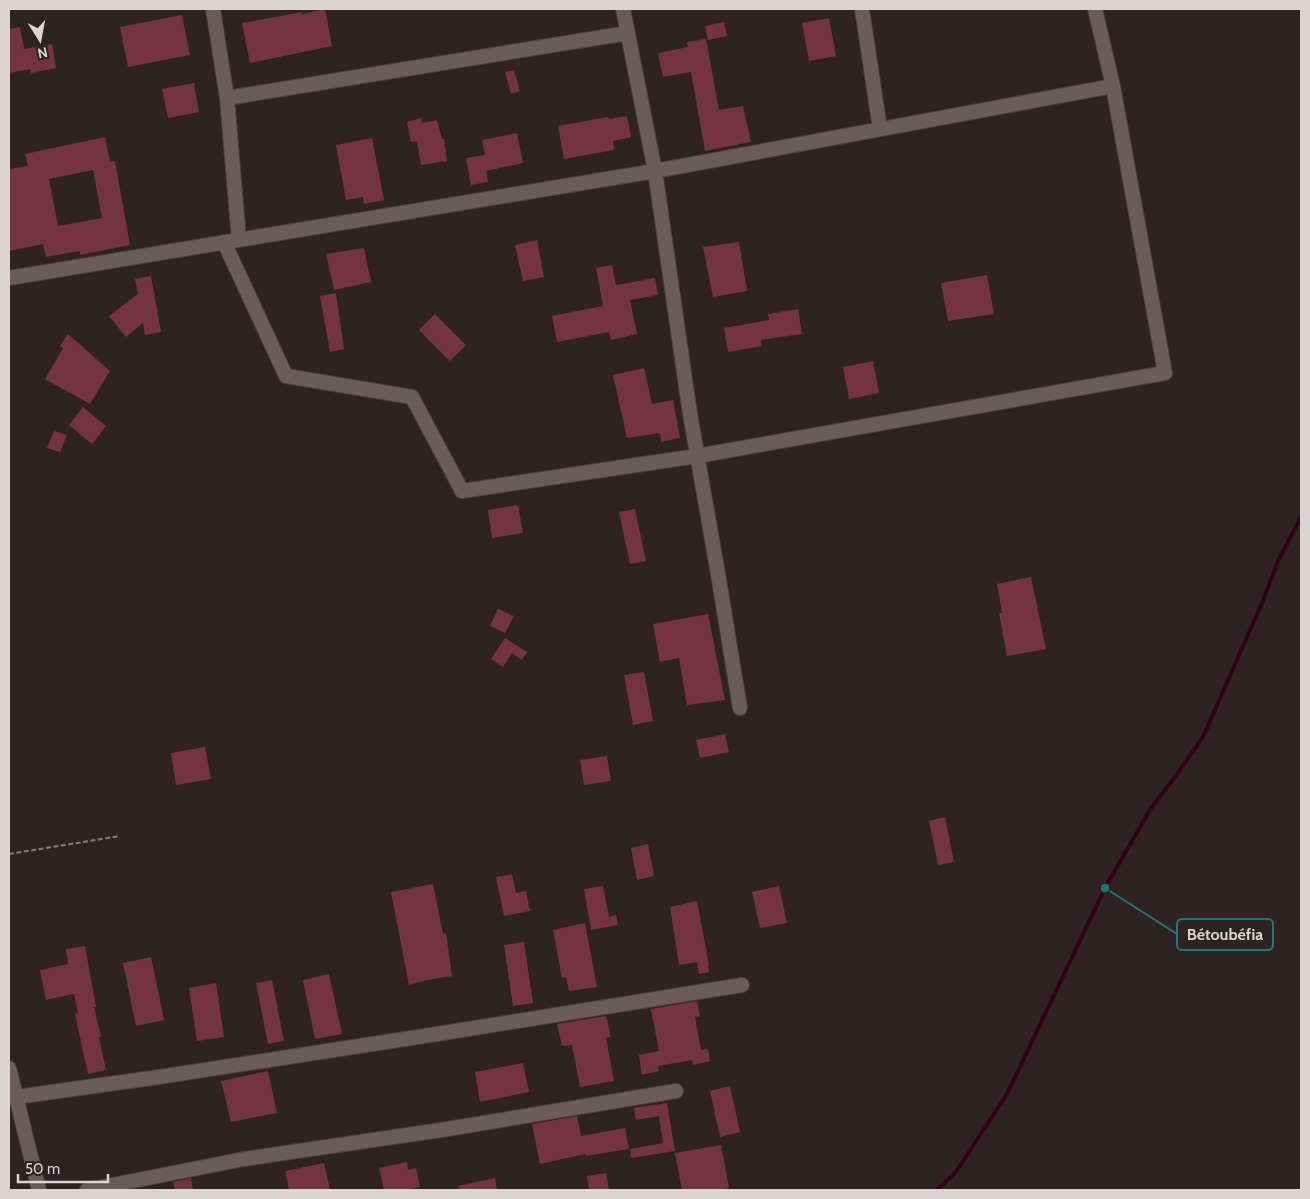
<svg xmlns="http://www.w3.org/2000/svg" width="1310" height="1199" viewBox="0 0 1310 1199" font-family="Cabin,sans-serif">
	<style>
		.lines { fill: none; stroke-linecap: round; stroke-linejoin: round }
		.stream { stroke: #2f0312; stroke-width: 4 }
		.building { fill: #733345; fill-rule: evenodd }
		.minor-casing { stroke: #494041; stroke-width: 16 }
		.path { stroke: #847a7c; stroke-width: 2; stroke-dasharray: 5 2.5; stroke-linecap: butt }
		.minor { stroke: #695b5e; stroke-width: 14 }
		.leader { fill: none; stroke: #197b73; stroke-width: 2 }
		.callout-dot { fill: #197b73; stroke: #2e2225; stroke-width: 2 }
		.callout { fill: #2e2225; stroke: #197b73; stroke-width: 2 }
		.callout-label { font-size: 16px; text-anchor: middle; font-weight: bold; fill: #dbd3d4 }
	</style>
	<rect width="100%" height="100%" fill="#2e2225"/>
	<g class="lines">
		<path class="stream" d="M937,1190L956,1172L1007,1094L1105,888L1151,808L1177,774L1203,737L1262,603L1278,561L1301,517"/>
	</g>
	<path class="building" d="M325,9L332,46L250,63L242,23L302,12V14Z
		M182,15L190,55L128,67L120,27Z
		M829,18L836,56L809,61L802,23Z
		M724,22L727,36L708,40L705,26Z
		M20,27L24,49L52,44L56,68L31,73L30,69L9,73V29Z
		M706,39L719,110L743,106L751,142L705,151L691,72L663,77L658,53L688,47L687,42Z
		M514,70L520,91L511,94L505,72Z
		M194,83L199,112L168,118L162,89Z
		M627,116L631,137L613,141L614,150L564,159L558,126L608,117L609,119Z
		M421,118L422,123L437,120L442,139H444L447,161L421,165L417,141L411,142L407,122Z
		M517,133L523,163L486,171L488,182L471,185L466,158L485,155L482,140Z
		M105,137L110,162L115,161L130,245L80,255V251L46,257L43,244L9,251V169L28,166L25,154ZM93,170L102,218L58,226L49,179Z
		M372,138L384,200L364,204L363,197L346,200L336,145Z
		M537,240L544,277L523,281L515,245Z
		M739,242L747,291L713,297L703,247Z
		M364,248L371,282L334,290L326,254Z
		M612,265L616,285L655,278L658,295L630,300L637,334L611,340L609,332L557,342L552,316L603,306L596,268Z
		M987,275L994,314L948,321L941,283Z
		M151,276L161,332L145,335L143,323L126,337L109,316L138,294L135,279Z
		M336,293L344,349L330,352L320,296Z
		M798,309L802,334L761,340L762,346L728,352L724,328L769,320L768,314Z
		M435,314L466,345L450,361L419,330Z
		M68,334L110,371L90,404L45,379L63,348L60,346Z
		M873,361L879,393L849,399L843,367Z
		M644,368L652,404L673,400L680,438L661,442L660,433L627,438L613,375Z
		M83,407L106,426L92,444L69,425Z
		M54,431L67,435L60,452L47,448Z
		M518,505L523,533L492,538L488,510Z
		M635,509L646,561L630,564L619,512Z
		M1031,577L1046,649L1007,656L999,613H1002L997,584Z
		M498,609L514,616L505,633L490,626Z
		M708,614L725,700L687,705L679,658L660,662L653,624Z
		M505,638L527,652L522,660L512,653L503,667L491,659Z
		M644,672L653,721L633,725L624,675Z
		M725,734L729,752L700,758L696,740Z
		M205,747L211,779L176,785L171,753Z
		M607,756L611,781L584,785L580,760Z
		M945,817L954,862L938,865L929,821Z
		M648,844L654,876L637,880L631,848Z
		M512,874L516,893L526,891L530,911L504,916L496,877Z
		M433,884L443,934L446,933L452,976L427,980L409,985L391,892Z
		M603,886L609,917L616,915L618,925L591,930L584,889Z
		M779,886L787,923L760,928L752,892Z
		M697,901L709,965H708L709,972L699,974L697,962L679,965L670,907Z
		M585,923L597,987L569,991L566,977L562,978L553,930Z
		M524,942L533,1003L513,1006L504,945Z
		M85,946L96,1007H94L101,1037H99L106,1070L88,1074L75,1014L78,1013L74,994L46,1000L40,970L68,964L66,949Z
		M151,957L164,1020L136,1026L123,963Z
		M329,974L342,1034L315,1039L303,980Z
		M272,980L284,1041L268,1044L256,983Z
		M216,983L224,1037L197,1041L189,988Z
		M697,1001L700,1016L695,1017L701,1050L708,1049L710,1061L693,1065L692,1060L658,1066L659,1071L642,1075L639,1055L659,1051L651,1009Z
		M606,1016L611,1037L606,1038L614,1081L580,1087L572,1045L562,1046L557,1024Z
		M523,1063L529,1092L480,1102L475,1072Z
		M268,1071L277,1113L231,1122L221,1081Z
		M730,1086L740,1132L720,1137L710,1091Z
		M667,1103L675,1151L631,1158L630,1149L663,1143L659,1116L636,1120L634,1108Z
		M577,1116L581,1136L625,1128L629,1149L586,1156L585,1154L540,1164L532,1124Z
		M721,1145L729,1188L718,1190H682L675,1153Z
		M407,1162L408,1170L416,1168L420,1187L404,1190H384L379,1168Z
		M324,1163L330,1190H289L285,1171Z
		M606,1173L609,1190H589L587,1176Z
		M191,1178L193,1190H175L173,1182Z
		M495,1178L497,1190H459L458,1186Z"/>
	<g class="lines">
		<defs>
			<path id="minor" d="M213,9L227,98L239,240
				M623,9L655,171L690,414L717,568L740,708
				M862,9L880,129
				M227,98L628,33
				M224,242L286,376L412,397L462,491L697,456L1165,373L1113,86L1095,9
				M9,278L655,171L1113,86
				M9,1068L39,1190
				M9,1098L159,1077L437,1034L742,985
				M87,1190L244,1159L441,1130L676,1091"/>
		</defs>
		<use href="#minor" class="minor-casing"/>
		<path class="path" d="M9,854L120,836"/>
		<use href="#minor" class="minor"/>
	</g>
	<path class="leader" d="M1105 888L1177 934"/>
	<circle class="callout-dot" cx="1105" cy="888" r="5"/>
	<rect class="callout" x="1177" y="919" width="96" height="31" rx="5"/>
	<g class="callout-label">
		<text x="1225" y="940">Bétoubéfia</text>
	</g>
	<rect width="1310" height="1199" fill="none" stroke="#dbd3d4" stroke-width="20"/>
	<g transform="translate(40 40) rotate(169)" stroke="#2e2225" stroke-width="4" paint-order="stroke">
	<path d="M0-4L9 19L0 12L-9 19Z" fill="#dbd3d4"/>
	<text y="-8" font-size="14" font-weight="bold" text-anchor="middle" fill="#dbd3d4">N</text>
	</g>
	<path d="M18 1174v8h90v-8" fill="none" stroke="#dbd3d4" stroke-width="2.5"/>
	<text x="25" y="1174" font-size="15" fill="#dbd3d4" stroke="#2e2225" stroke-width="4" paint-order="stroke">50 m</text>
</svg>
